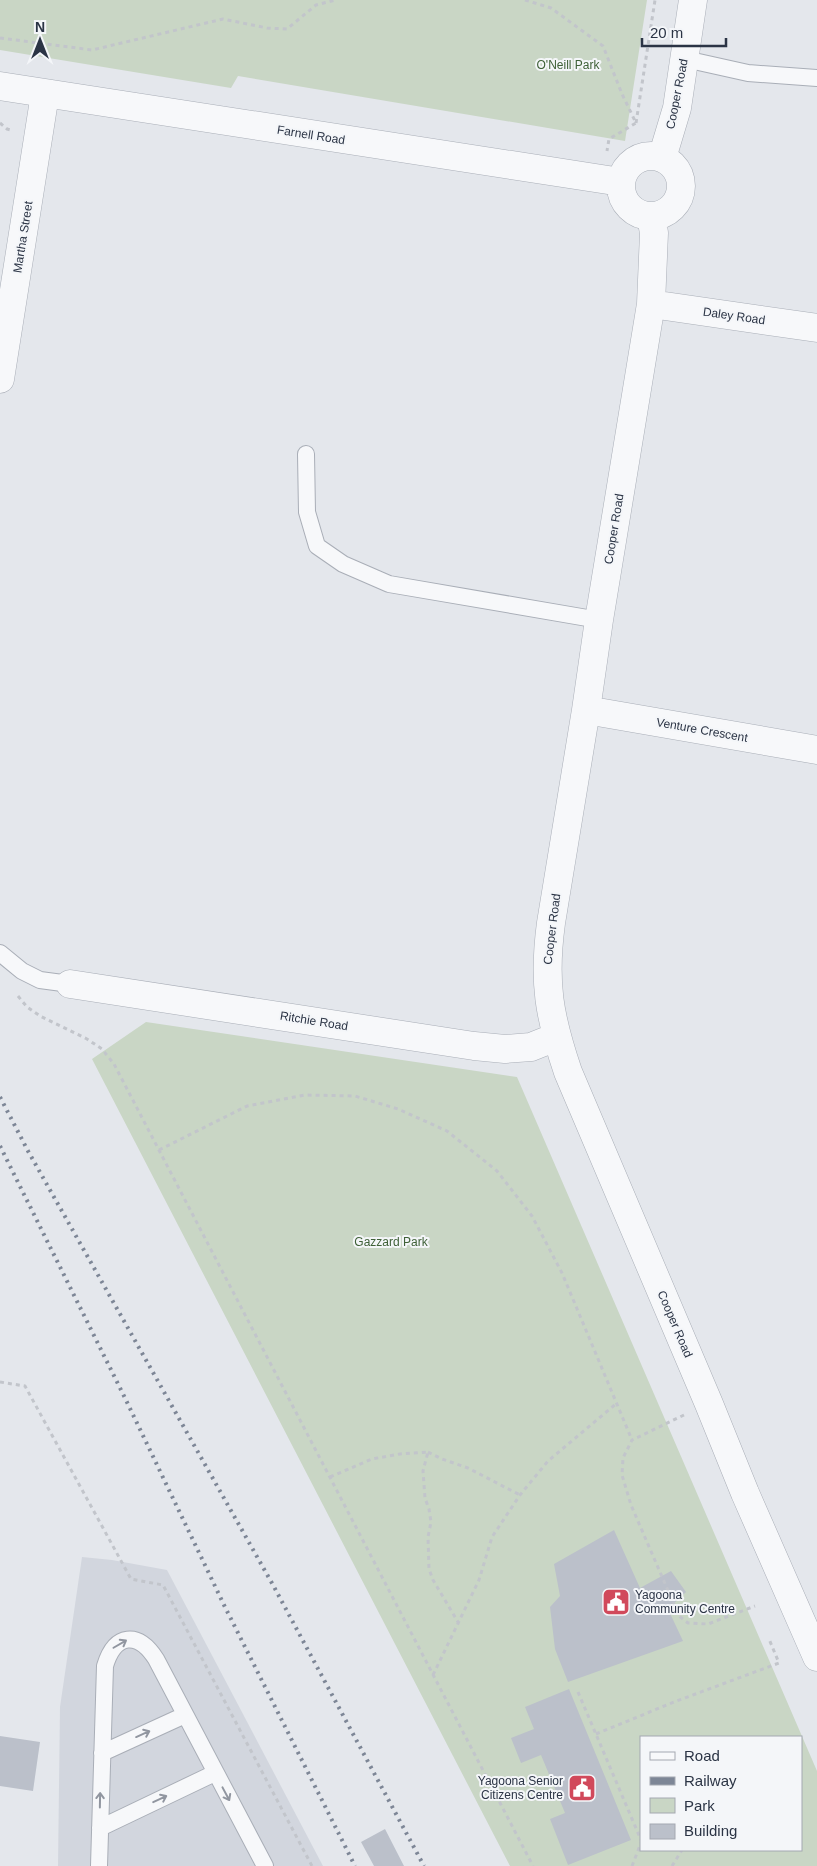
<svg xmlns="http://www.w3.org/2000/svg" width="817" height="1866" viewBox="0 0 817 1866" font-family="Arial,sans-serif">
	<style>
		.built { fill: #d2d6de }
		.green { fill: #c9d6c5; fill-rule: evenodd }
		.building { fill: #bbc0ca }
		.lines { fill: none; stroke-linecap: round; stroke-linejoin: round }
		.service-casing { stroke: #a9aeb7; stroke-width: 18 }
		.minor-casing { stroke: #a9aeb7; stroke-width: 29 }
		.path { stroke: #c2c5cb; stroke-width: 3; stroke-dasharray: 4 4; stroke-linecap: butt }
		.service { stroke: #f7f8fa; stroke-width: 16 }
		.minor { stroke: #f7f8fa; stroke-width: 28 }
		.rail { stroke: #7d8696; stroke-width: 4; stroke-dasharray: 2.5 5; stroke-linecap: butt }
		.oneway { stroke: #9196a0 }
		.labels { text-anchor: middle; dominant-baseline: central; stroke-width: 4; stroke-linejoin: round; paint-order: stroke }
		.park-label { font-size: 12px; fill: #3f6138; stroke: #f4f6f9 }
		.street-label { font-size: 12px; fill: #2b3445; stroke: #f4f6f9 }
		.poi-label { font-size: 12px; fill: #2b3445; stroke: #f4f6f9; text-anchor: start }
	</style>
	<rect width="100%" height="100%" fill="#e4e7ec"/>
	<path class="built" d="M82,1557L112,1560L167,1570L323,1866H58L60,1707Z"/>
	<path class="green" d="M0,0H647L625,141L238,76L231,88L0,50Z
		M146,1022L517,1077L817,1771V1866H510L92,1059ZM641,1737H801V1850H641Z"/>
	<path class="building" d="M614,1530L640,1588L671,1571L686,1592L668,1609L683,1641L568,1682L555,1649L550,1607L560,1596L554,1564Z
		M569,1689L631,1840L568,1865L550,1819L565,1813L541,1755L521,1763L511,1738L534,1729L525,1707Z
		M0,1736L40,1742L33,1791L0,1786Z
		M385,1829L404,1866H374L361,1842Z"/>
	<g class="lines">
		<defs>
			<path id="service" d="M685,59L748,73L817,78
				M306,454L307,512L317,546L343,564L389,584L599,620
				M0,953L22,971L40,980L70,984
				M102,1753L185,1715
				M100,1828L215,1773
				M99,1866L105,1666C115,1633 138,1631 156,1659L265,1866"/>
			<path id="minor" d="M0,86L621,182
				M621 186a30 30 0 1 1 60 0a30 30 0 1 1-60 0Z
				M662,158L677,108L693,0
				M651,216L654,233L651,304L599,620L586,710L551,923C543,982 549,1016 568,1072L709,1404L745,1493L817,1657
				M651,304L817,328
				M0,379L45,94
				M586,710L817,750
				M70,984L474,1046L505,1049L531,1047L556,1037"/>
		</defs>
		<use href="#service" class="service-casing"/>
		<use href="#minor" class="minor-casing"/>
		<path class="path" d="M525,0L551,8L603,46L622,94L636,123L609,139L607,151
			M0,38L92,50L223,19L267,28L287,29L316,5L336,0
			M0,123L7,129L11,130
			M636,123L655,0
			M18,996L27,1007L40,1016L87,1039L102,1049L114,1064L533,1866
			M159,1150L247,1106L305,1095L355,1096L398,1109L447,1131L497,1171L532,1216L562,1273L632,1440
			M0,1382L25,1386L131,1579L163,1585L312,1866
			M684,1415L632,1440L623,1458L622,1475L631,1505L679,1616L688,1623L708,1624L755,1606
			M428,1452L442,1459L468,1468L520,1495
			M330,1477L372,1459L400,1454L428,1452L423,1471L425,1498L429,1509L431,1522L428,1537L429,1569L433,1580L458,1622
			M433,1675L479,1580L492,1537L520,1495L548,1461L617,1403
			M578,1692L641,1840
			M596,1734L674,1702L779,1663L769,1639
			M632,1866L641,1843
			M672,1866L682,1850"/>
		<use href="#service" class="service"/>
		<use href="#minor" class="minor"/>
		<path class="rail" d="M0,1097L28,1151L273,1585L424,1866
			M0,1146L125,1398L225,1607L355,1866"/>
	</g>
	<defs><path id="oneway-shaft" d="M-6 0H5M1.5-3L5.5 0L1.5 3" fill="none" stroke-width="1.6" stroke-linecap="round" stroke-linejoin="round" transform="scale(1.25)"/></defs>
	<g class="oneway">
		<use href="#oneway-shaft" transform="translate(120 1644) rotate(-30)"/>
		<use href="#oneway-shaft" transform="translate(143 1734) rotate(-24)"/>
		<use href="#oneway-shaft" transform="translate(226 1794) rotate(62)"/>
		<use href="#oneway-shaft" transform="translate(160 1799) rotate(-25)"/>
		<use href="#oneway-shaft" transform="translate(100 1800) rotate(-89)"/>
	</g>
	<defs>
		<symbol id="civic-square" viewBox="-11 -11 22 22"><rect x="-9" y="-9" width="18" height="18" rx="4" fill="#d1495b" stroke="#f4f6f9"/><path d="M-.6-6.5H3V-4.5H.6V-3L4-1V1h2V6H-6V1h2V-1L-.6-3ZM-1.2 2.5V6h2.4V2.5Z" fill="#fff"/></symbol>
	</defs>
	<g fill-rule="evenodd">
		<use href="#civic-square" x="600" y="1586" width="32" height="32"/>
		<use href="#civic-square" x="566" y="1772" width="32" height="32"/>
	</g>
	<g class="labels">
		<g class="park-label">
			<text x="568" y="65">O'Neill Park</text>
			<text x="391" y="1242">Gazzard Park</text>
		</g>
		<g class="street-label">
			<text transform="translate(677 94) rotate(-79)">Cooper Road</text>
			<text transform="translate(311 135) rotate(9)">Farnell Road</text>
			<text transform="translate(23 237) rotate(-81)">Martha Street</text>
			<text transform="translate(734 316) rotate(8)">Daley Road</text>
			<text transform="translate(614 529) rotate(-81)">Cooper Road</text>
			<text transform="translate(702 730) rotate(10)">Venture Crescent</text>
			<text transform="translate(552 929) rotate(-83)">Cooper Road</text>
			<text transform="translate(314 1021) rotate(9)">Ritchie Road</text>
			<text transform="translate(675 1324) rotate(67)">Cooper Road</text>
		</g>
		<g class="poi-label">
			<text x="635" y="1595">Yagoona<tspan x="635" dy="14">Community Centre</tspan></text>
			<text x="563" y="1781" text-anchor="end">Yagoona Senior<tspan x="563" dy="14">Citizens Centre</tspan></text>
		</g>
	</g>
	<rect x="640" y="1736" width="162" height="115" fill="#f4f6f9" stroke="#a4a8b1"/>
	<rect x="650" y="1752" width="25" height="8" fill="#f7f8fa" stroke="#a4a8b1"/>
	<text x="684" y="1761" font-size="15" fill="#2b3445">Road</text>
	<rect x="650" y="1777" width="25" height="8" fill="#7d8696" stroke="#a4a8b1"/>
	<text x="684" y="1786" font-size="15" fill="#2b3445">Railway</text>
	<rect x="650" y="1798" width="25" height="15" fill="#c9d6c5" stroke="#a4a8b1"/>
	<text x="684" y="1811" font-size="15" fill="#2b3445">Park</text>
	<rect x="650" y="1824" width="25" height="15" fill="#bbc0ca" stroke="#a4a8b1"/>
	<text x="684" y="1836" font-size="15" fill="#2b3445">Building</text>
	<g transform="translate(40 40)" stroke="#f4f6f9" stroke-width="4" paint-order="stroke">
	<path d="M0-4L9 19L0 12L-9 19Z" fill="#2b3445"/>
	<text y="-8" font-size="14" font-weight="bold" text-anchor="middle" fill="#2b3445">N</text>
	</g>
	<path d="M642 38v8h84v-8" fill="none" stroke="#2b3445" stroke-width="2.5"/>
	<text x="650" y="38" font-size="15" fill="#2b3445" stroke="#f4f6f9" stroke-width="4" paint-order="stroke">20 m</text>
</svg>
